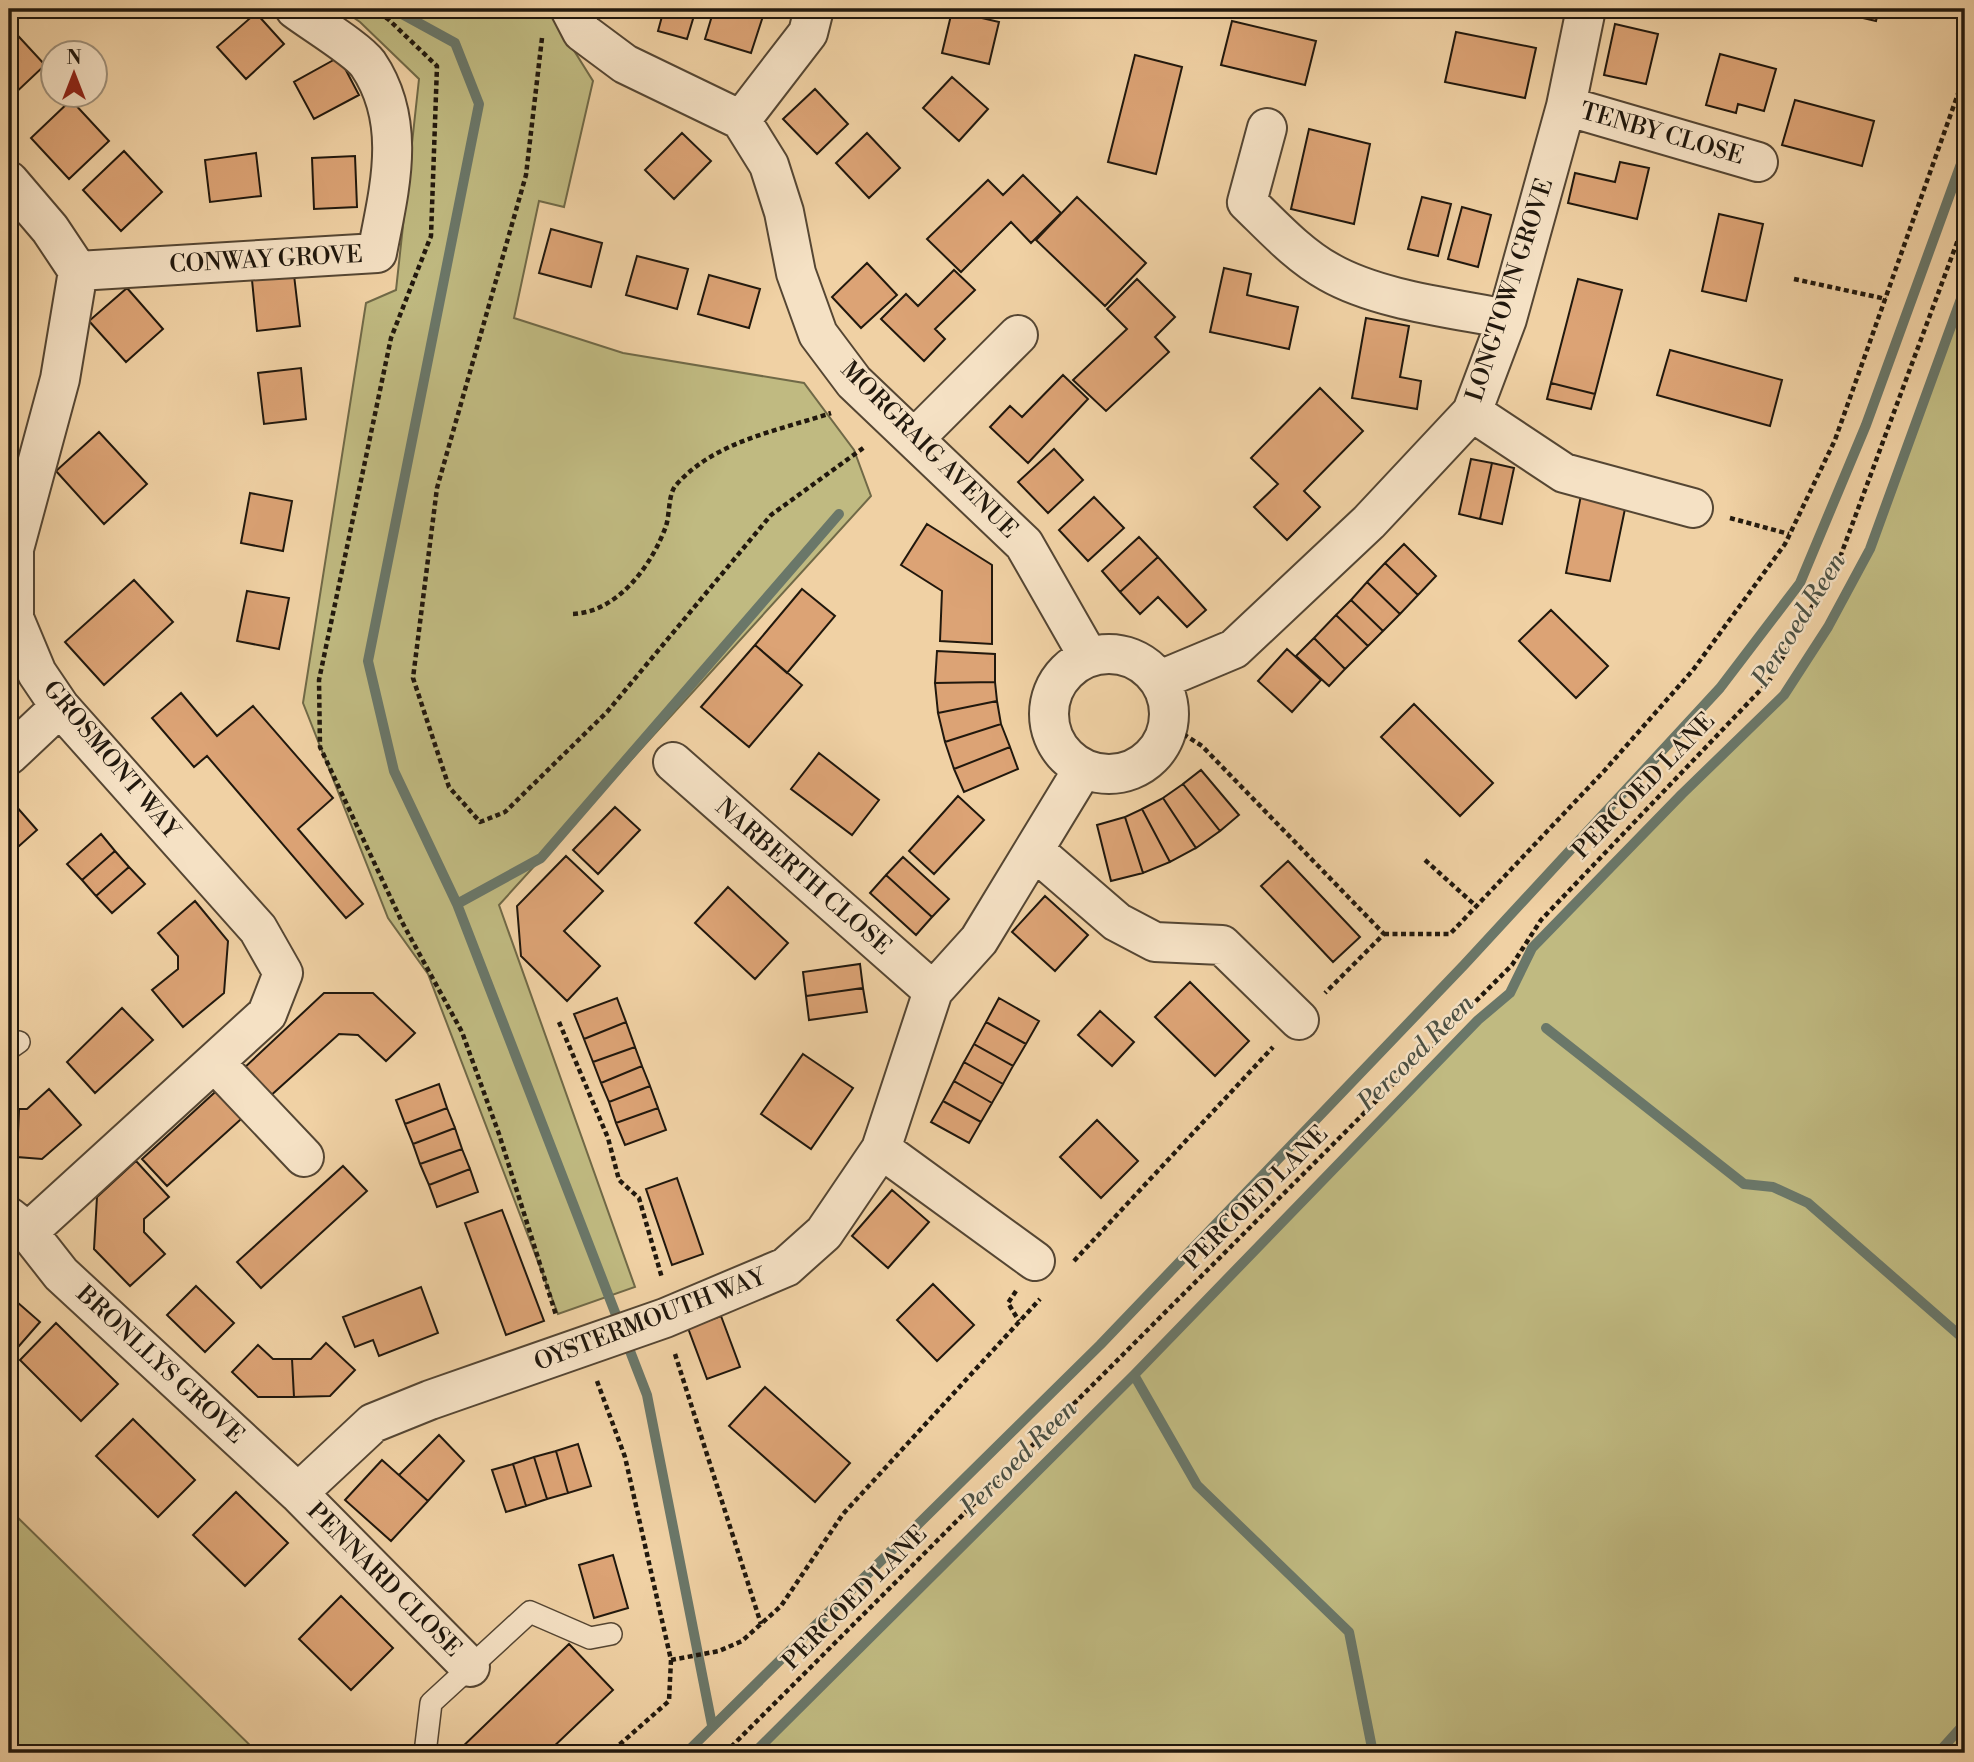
<svg xmlns="http://www.w3.org/2000/svg" width="1974" height="1762" viewBox="0 0 1974 1762" font-family="'Libre Bodoni',serif">
	<style>
		.green { fill: #c0ba81; stroke: #706947; stroke-width: 2 }
		.lines { fill: none; stroke-linecap: round; stroke-linejoin: round }
		.stream { stroke: #6a7769; stroke-width: 10 }
		.building { fill: #dca375; stroke: #21180d; stroke-width: 2 }
		.service-casing { stroke: #554633; stroke-width: 24 }
		.minor-casing { stroke: #554633; stroke-width: 42 }
		.path { stroke: #21180d; stroke-width: 4.5; stroke-dasharray: 5 3.5; stroke-linecap: butt }
		.service { stroke: #f5e1c4; stroke-width: 21 }
		.minor { stroke: #f5e1c4; stroke-width: 38 }
		.labels { text-anchor: middle; dominant-baseline: central; stroke-width: 5; stroke-linejoin: round; paint-order: stroke }
		.street-label { font-size: 24px; fill: #21180d; stroke: #f5e1c4 }
		.water-label { font-size: 26px; font-style: italic; fill: #4b5043; stroke: #f5e1c4 }
	</style>
	<rect width="100%" height="100%" fill="#f0d1a4"/>
	<filter id="stains"><feTurbulence type="fractalNoise" baseFrequency=".00286" numOctaves="4"/><feColorMatrix values="0 0 0 0 .2 0 0 0 0 .09 0 0 0 0 .02 0 0 0 .5 -.17"/></filter>
	<radialGradient id="worn" r=".72"><stop offset=".6" stop-color="#630" stop-opacity="0"/><stop offset="1" stop-color="#630" stop-opacity=".3"/></radialGradient>
	<path class="green" d="M341,9H548L593,81L564,207L539,201L514,318L623,353L804,383L854,450L871,496L499,905L635,1287L558,1314L428,974L388,918L303,703L366,303L396,290L419,79L360,22Z
		M1965,288V1753H754L1134,1375L1478,1020L1510,993L1532,948L1682,794L1784,695L1828,627L1870,549Z
		M9,1509L258,1753H9Z"/>
	<g class="lines">
		<path class="stream" d="M393,9L455,43L479,104L368,661L394,771L457,904L647,1395L712,1725
			M457,904L541,858L839,514
			M1546,1028L1744,1184L1773,1187L1808,1203L1965,1340
			M1134,1375L1197,1485L1349,1632L1373,1753
			M686,1753L1100,1345L1464,965L1720,688L1800,583L1866,425L1965,153
			M754,1753L1134,1375L1478,1020L1510,993L1532,948L1682,794L1784,695L1828,627L1870,549L1965,288
			M1938,1753L1965,1723"/>
	</g>
	<path class="building" d="M664,9H696L687,39L658,31Z
		M714,9H752L764,13L751,53L705,39Z
		M1834,9H1879L1876,21L1833,11Z
		M952,11L999,22L989,64L942,53Z
		M256,13L284,44L246,79L217,47Z
		M1232,21L1316,41L1305,85L1221,65Z
		M1615,24L1658,34L1646,84L1604,75Z
		M9,26L45,65L9,99Z
		M1456,32L1536,48L1525,98L1445,82Z
		M1720,54L1776,69L1764,111L1738,104L1736,113L1706,105Z
		M1135,55L1182,67L1156,174L1108,162Z
		M339,57L359,95L314,119L294,82Z
		M952,77L988,109L959,141L923,108Z
		M815,89L848,124L817,154L783,119Z
		M71,100L109,141L69,179L31,138Z
		M1795,100L1874,121L1862,166L1782,145Z
		M1309,129L1370,144L1354,224L1291,209Z
		M682,133L711,161L674,199L645,170Z
		M867,133L900,168L869,198L836,163Z
		M124,151L162,192L121,231L83,190Z
		M256,153L261,196L210,202L205,160Z
		M355,156L357,207L314,209L312,158Z
		M1620,162L1649,168L1637,219L1568,203L1575,173L1615,182Z
		M1023,175L1061,213L1031,243L1011,222L961,272L927,239L988,180L1003,195Z
		M1077,197L1146,263L1105,306L1036,240Z
		M1422,197L1451,204L1438,256L1408,249Z
		M1462,207L1491,215L1478,267L1448,259Z
		M1719,214L1763,224L1746,301L1702,291Z
		M551,229L602,243L591,287L539,273Z
		M637,256L688,269L677,309L626,295Z
		M867,263L897,295L861,328L832,297Z
		M1224,268L1251,274L1247,295L1298,307L1289,349L1210,332Z
		M954,270L975,290L935,329L945,339L924,361L881,319L906,294L918,306Z
		M294,275L300,326L257,331L252,280Z
		M709,275L760,289L749,328L698,314Z
		M1137,279L1175,317L1155,337L1169,352L1106,411L1073,380L1127,329L1107,309Z
		M1578,279L1622,290L1595,394L1551,383Z
		M127,288L163,329L126,362L89,321Z
		M1366,318L1409,326L1400,377L1421,381L1417,409L1352,398Z
		M1670,350L1782,380L1770,426L1657,395Z
		M301,368L306,419L264,424L258,373Z
		M1063,375L1088,399L1028,463L990,427L1010,406L1022,417Z
		M1551,383L1595,394L1591,409L1547,399Z
		M1320,388L1363,431L1304,491L1320,507L1287,540L1254,507L1278,484L1251,458Z
		M99,432L147,484L104,524L56,471Z
		M1054,449L1083,480L1048,513L1018,482Z
		M1471,459L1492,463L1480,519L1459,514Z
		M1492,463L1514,468L1502,524L1480,519Z
		M250,493L292,501L283,551L241,543Z
		M1581,495L1626,504L1610,581L1566,573Z
		M1094,497L1124,528L1088,561L1059,530Z
		M927,524L992,565V644L940,641L942,591L901,565Z
		M1139,537L1158,557L1120,592L1102,571Z
		M1404,544L1436,576L1418,595L1385,563Z
		M1158,557L1206,610L1187,627L1158,597L1140,614L1120,592Z
		M1385,563L1418,595L1400,614L1367,582Z
		M134,580L173,622L104,685L65,642Z
		M1367,582L1400,614L1383,631L1351,600Z
		M802,589L835,616L787,673L755,645Z
		M247,591L289,598L279,649L237,641Z
		M1351,600L1383,631L1368,646L1336,615Z
		M1551,610L1608,666L1576,698L1519,641Z
		M1336,615L1368,646L1345,669L1314,638Z
		M1314,638L1345,669L1329,686L1296,656Z
		M755,645L802,685L749,747L701,707Z
		M1287,649L1321,680L1292,712L1258,681Z
		M937,651L995,654V682L935,683Z
		M995,682L997,701L938,713L935,683Z
		M181,693L217,736L253,706L333,798L298,829L363,904L346,918L207,756L194,767L152,718Z
		M997,701L1001,724L945,742L938,713Z
		M1414,704L1493,783L1460,816L1381,737Z
		M1001,724L1010,747L954,769L945,742Z
		M1010,747L1018,769L964,792L954,769Z
		M819,753L879,800L852,835L791,789Z
		M1201,770L1239,815L1220,831L1183,784Z
		M1183,784L1220,831L1196,848L1163,798Z
		M958,796L984,820L934,874L909,851Z
		M1163,798L1196,848L1170,862L1142,809Z
		M15,805L37,830L9,855V811Z
		M615,807L640,830L598,874L573,850Z
		M1142,809L1170,862L1143,873L1125,817Z
		M1125,817L1143,873L1111,881L1097,825Z
		M101,834L115,851L82,880L67,864Z
		M115,851L129,867L96,896L82,880Z
		M566,856L603,891L564,931L600,966L567,1001L521,956L517,906Z
		M903,857L949,899L932,917L886,875Z
		M1288,861L1360,937L1333,962L1261,886Z
		M129,867L145,884L112,913L96,896Z
		M886,875L932,917L916,935L870,893Z
		M728,887L788,943L755,979L695,923Z
		M1045,896L1088,935L1055,971L1012,932Z
		M195,901L228,941L224,993L183,1027L152,990L178,969V956L158,933Z
		M860,964L863,988L806,996L803,972Z
		M1190,982L1249,1041L1215,1076L1155,1017Z
		M863,988L867,1012L809,1020L806,996Z
		M324,993H373L415,1033L386,1061L358,1035L339,1034L268,1098L243,1069Z
		M617,998L626,1022L584,1039L574,1014Z
		M999,998L1039,1021L1026,1044L986,1022Z
		M122,1008L153,1040L95,1093L67,1062Z
		M1100,1011L1134,1042L1112,1066L1078,1035Z
		M626,1022L635,1047L593,1062L584,1039Z
		M986,1022L1026,1044L1013,1066L974,1044Z
		M974,1044L1013,1066L1003,1084L964,1062Z
		M635,1047L642,1066L601,1083L593,1062Z
		M803,1054L853,1088L811,1149L761,1114Z
		M964,1062L1003,1084L992,1103L954,1081Z
		M642,1066L650,1086L609,1102L601,1083Z
		M954,1081L992,1103L981,1122L943,1101Z
		M225,1083L250,1111L167,1186L142,1159Z
		M439,1084L447,1108L405,1124L396,1100Z
		M650,1086L658,1108L616,1123L609,1102Z
		M49,1089L81,1125L42,1159L17,1157L19,1109H27Z
		M943,1101L981,1122L969,1143L931,1122Z
		M9,1103L19,1109L17,1157H9Z
		M447,1108L455,1128L413,1144L405,1124Z
		M658,1108L666,1130L625,1145L616,1123Z
		M1097,1120L1138,1161L1101,1198L1060,1157Z
		M455,1128L462,1149L420,1164L413,1144Z
		M462,1149L470,1169L429,1185L420,1164Z
		M136,1161L169,1197L144,1219V1232L165,1254L130,1286L94,1249L97,1197Z
		M343,1166L367,1191L261,1288L237,1262Z
		M470,1169L478,1192L437,1207L429,1185Z
		M677,1178L703,1254L672,1265L646,1189Z
		M892,1190L929,1222L888,1268L852,1236Z
		M502,1210L544,1321L506,1335L465,1223Z
		M933,1284L974,1325L937,1361L897,1320Z
		M196,1286L234,1323L205,1352L167,1315Z
		M421,1287L438,1333L379,1356L373,1340L355,1347L343,1317Z
		M9,1295L40,1322L12,1354L9,1351Z
		M721,1316L740,1367L707,1379L688,1328Z
		M56,1323L118,1384L81,1421L20,1360Z
		M326,1343L355,1370L330,1396L294,1397L292,1359H311Z
		M258,1345L273,1359H292L294,1397H258L232,1372Z
		M765,1387L850,1463L815,1502L729,1426Z
		M133,1419L195,1480L158,1517L96,1456Z
		M439,1435L464,1461L428,1501L399,1475Z
		M578,1444L591,1486L568,1493L556,1451Z
		M556,1451L568,1493L547,1499L534,1457Z
		M534,1457L547,1499L526,1506L513,1464Z
		M382,1460L428,1501L391,1541L345,1500Z
		M513,1464L526,1506L506,1512L492,1470Z
		M236,1492L288,1543L245,1586L193,1535Z
		M613,1555L628,1608L594,1618L579,1565Z
		M341,1596L393,1648L351,1690L299,1639Z
		M569,1644L613,1690L547,1753H456Z"/>
	<g class="lines">
		<defs>
			<path id="service" d="M9,1049L19,1042
				M425,1753L431,1703L530,1612L590,1638L611,1634"/>
			<path id="minor" d="M570,9L582,32L625,64L741,120L769,165L784,212L796,273L818,334L854,382L1024,544L1088,656
				M1566,106L1758,162
				M741,120L808,33L814,9
				M1267,128L1247,202C1272,226 1298,255 1329,272C1378,300 1452,308 1507,319
				M9,181L50,229L78,271L60,379L14,549V618L37,673L60,707L258,929L283,973L267,1014L28,1232
				M78,271L377,253C389,190 408,123 368,64C357,49 312,22 295,9
				M1472,412L1564,473L1693,508
				M914,439L1018,335
				M1049 714a60 60 0 1 1 120 0a60 60 0 1 1-120 0Z
				M1160,680L1234,649L1369,522L1472,412L1507,319L1566,106L1586,9
				M9,755L60,707
				M673,762L933,991
				M1036,852L1117,922L1155,942L1222,945L1299,1020
				M215,1063L304,1157
				M881,1149L1035,1261
				M9,1217L28,1232L61,1274L298,1493L470,1667
				M298,1493L373,1423L430,1400L665,1318L786,1267L824,1233L881,1149L933,991L979,940L1083,769"/>
		</defs>
		<use href="#service" class="service-casing"/>
		<use href="#minor" class="minor-casing"/>
		<path class="path" d="M371,9L388,19L437,66L431,236L391,338L319,680L320,747L402,922L462,1032L499,1134L556,1315
			M542,38L526,175L437,488L413,678L449,787L480,822L505,812L607,712L771,515L866,446
			M1794,279L1886,299
			M1730,518L1789,534
			M573,614C618,612 652,565 666,526C670,514 668,494 676,485C715,441 777,431 831,413
			M1169,725L1202,746L1384,934L1325,993
			M1425,860L1476,906
			M1384,934H1450L1605,770L1693,670L1785,544L1835,440L1965,74
			M559,1022L608,1138L619,1180L639,1198L662,1278
			M1074,1261L1273,1047
			M1016,1291L1008,1303L1019,1321
			M675,1354L761,1624
			M597,1381L625,1457L671,1660L669,1701L610,1753
			M671,1660L719,1651L742,1641L781,1606L843,1514L1040,1299
			M725,1753L1512,965L1541,920L1769,681L1839,560L1965,221"/>
		<use href="#service" class="service"/>
		<use href="#minor" class="minor"/>
	</g>
	<g class="labels">
		<g class="street-label">
			<text transform="translate(1662 134) rotate(16)">TENBY CLOSE</text>
			<text transform="translate(266 260) rotate(-3)">CONWAY GROVE</text>
			<text transform="translate(1510 290) rotate(-72)">LONGTOWN GROVE</text>
			<text transform="translate(929 450) rotate(45)">MORGRAIG AVENUE</text>
			<text transform="translate(111 760) rotate(50)">GROSMONT WAY</text>
			<text transform="translate(1644 786) rotate(-46)">PERCOED LANE</text>
			<text transform="translate(803 877) rotate(41)">NARBERTH CLOSE</text>
			<text transform="translate(1256 1198) rotate(-45)">PERCOED LANE</text>
			<text transform="translate(650 1320) rotate(-21)">OYSTERMOUTH WAY</text>
			<text transform="translate(160 1365) rotate(43)">BRONLLYS GROVE</text>
			<text transform="translate(384 1580) rotate(45)">PENNARD CLOSE</text>
			<text transform="translate(855 1598) rotate(-45)">PERCOED LANE</text>
		</g>
		<g class="water-label">
			<text transform="translate(1799 620) rotate(-58)">Percoed Reen</text>
			<text transform="translate(1416 1053) rotate(-45)">Percoed Reen</text>
			<text transform="translate(1019 1458) rotate(-45)">Percoed Reen</text>
		</g>
	</g>
	<rect width="1974" height="1762" fill="none" stroke="#f0d1a4" stroke-width="35"/>
	<rect x="10" y="10" width="1953" height="1741" fill="none" stroke="#21180d" stroke-width="3.5"/>
	<rect x="18" y="18" width="1939" height="1727" fill="none" stroke="#21180d" stroke-width="2"/>
	<g transform="translate(74 74)"><circle r="33" fill="#f5e1c4" stroke="#a0917b" stroke-width="2"/>
	<path d="M0-5L12 26L0 18L-12 26Z" fill="#8f2418"/>
	<text y="-10" font-size="19" font-weight="bold" text-anchor="middle" fill="#21180d">N</text>
	</g>
	<rect width="100%" height="100%" filter="url(#stains)"/>
	<rect width="100%" height="100%" fill="url(#worn)"/>
</svg>
